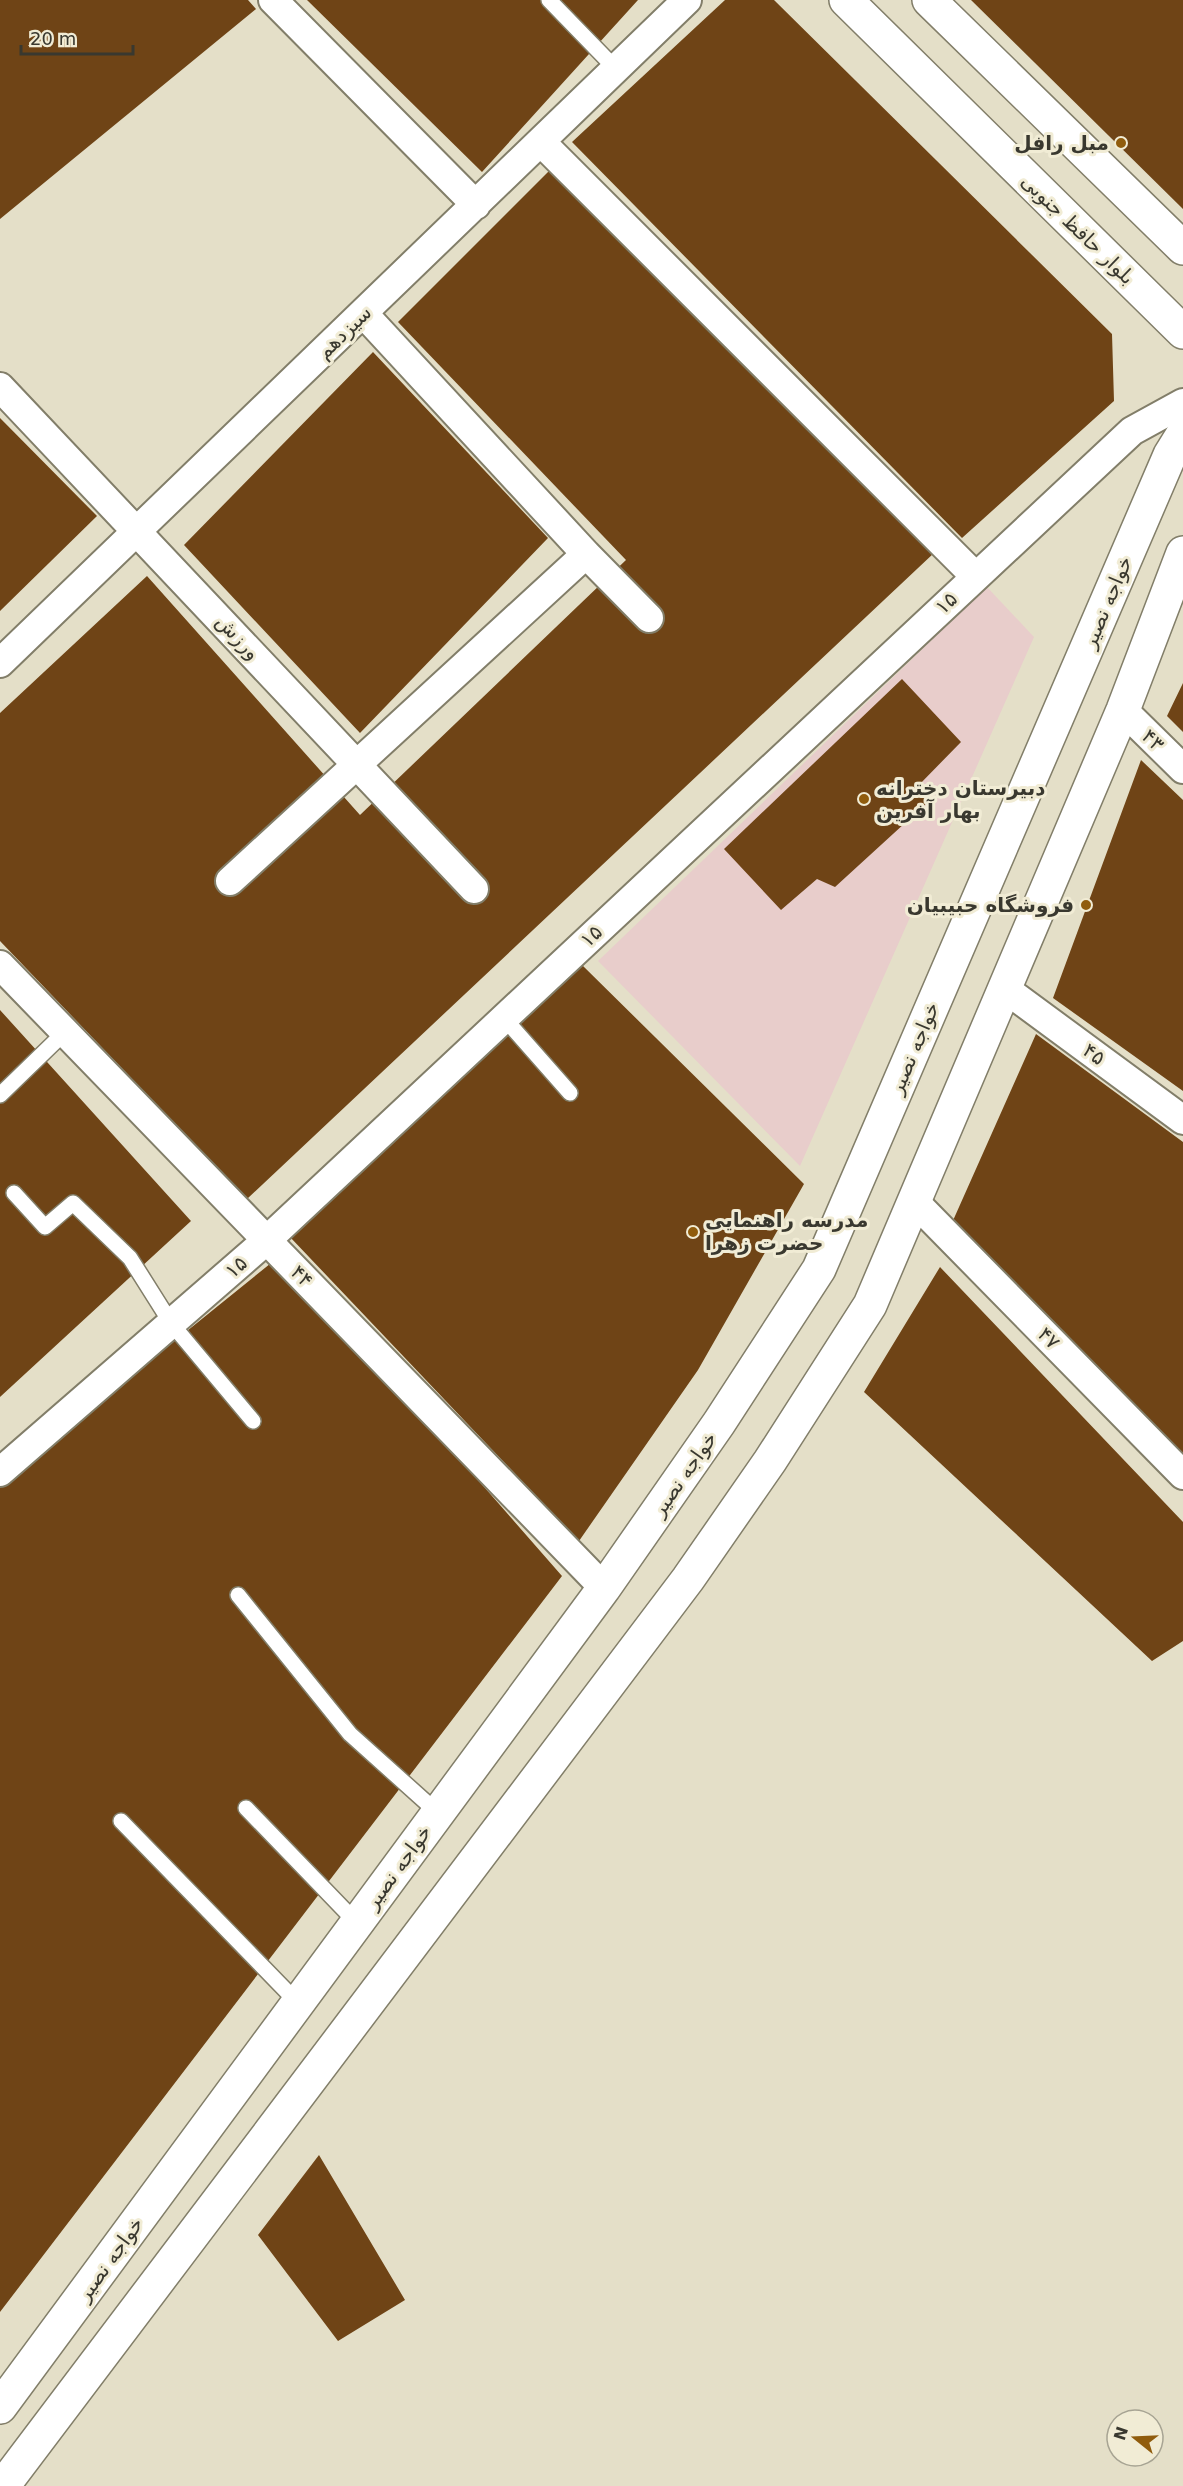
<svg xmlns="http://www.w3.org/2000/svg" width="1183" height="2486" viewBox="0 0 1183 2486" font-family="'DejaVu Sans',Cairo,sans-serif">
	<style>
		.education { fill: #e8cdcb }
		.building { fill: #6f4416 }
		.lines { fill: none; stroke-linecap: round; stroke-linejoin: round }
		.lane-casing { stroke: #827e69; stroke-width: 18 }
		.street-casing { stroke: #827e69; stroke-width: 32 }
		.secondary-casing { stroke: #827e69; stroke-width: 36 }
		.lane { stroke: #fff; stroke-width: 15 }
		.street { stroke: #fff; stroke-width: 28 }
		.secondary { stroke: #fff; stroke-width: 33 }
		.poi-dot { fill: #905c0d; stroke: #f1ecd5; stroke-width: 2 }
		.labels { text-anchor: middle; dominant-baseline: central; stroke-width: 6; stroke-linejoin: round; paint-order: stroke }
		.poi-label { font-size: 20px; font-weight: bold; fill: #39382f; stroke: #f1ecd5; text-anchor: end }
		.street-label { font-size: 20px; fill: #39382f; stroke: #f1ecd5 }
	</style>
	<rect width="100%" height="100%" fill="#e4dfc8"/>
	<path class="education" d="M987,587L1034,637L800,1166L598,961Z"/>
	<path class="building" d="M0,0H248L256,9L0,219Z
		M307,0H638L482,172Z
		M725,0H774L1112,334L1114,401L962,538L572,142Z
		M971,0H1183V209Z
		M549,171L934,553L247,1199L0,941V713L147,576L360,815L626,560L398,322Z
		M373,352L548,538L360,733L184,545Z
		M0,418L97,516L0,611Z
		M902,679L961,742L916,788L928,802L835,887L817,879L781,910L724,849Z
		M1183,683V732L1167,716Z
		M1141,760L1183,800V1091L1053,998Z
		M582,965L804,1184L698,1370L579,1541L290,1237Z
		M0,1010L191,1221L0,1397Z
		M1036,1034L1183,1142V1457L947,1234Z
		M281,1255L562,1576L0,2312V1482Z
		M940,1267L1183,1522V1641L1152,1661L864,1392Z
		M319,2155L405,2300L338,2341L258,2235Z"/>
	<g class="lines">
		<defs>
			<path id="lane" d="M549,0L615,68
				M504,1018L570,1093
				M0,1095L65,1032
				M14,1193L45,1227L73,1203L130,1258L171,1323L253,1421
				M238,1595L350,1734L438,1813
				M246,1808L357,1923
				M121,1821L298,2003"/>
			<path id="street" d="M273,0L476,205
				M541,142L975,576
				M363,313L586,554L649,618
				M0,387L474,889
				M0,663L687,0
				M1123,710L1183,769
				M230,881L586,554
				M0,965L604,1588
				M1004,988L1183,1120
				M914,1201L1183,1475
				M0,1472L267,1240L1132,431L1183,403"/>
			<path id="secondary" d="M846,0L1183,332
				M929,0L1183,248
				M0,2407L604,1588L719,1423L819,1269L1170,455L1183,434
				M3,2486L688,1579L770,1461L870,1305L1123,710L1183,553"/>
		</defs>
		<use href="#lane" class="lane-casing"/>
		<use href="#street" class="street-casing"/>
		<use href="#secondary" class="secondary-casing"/>
		<use href="#lane" class="lane"/>
		<use href="#street" class="street"/>
		<use href="#secondary" class="secondary"/>
	</g>
	<g class="poi-dot">
		<circle cx="1121" cy="143" r="6"/>
		<circle cx="864" cy="799" r="6"/>
		<circle cx="1086" cy="905" r="6"/>
		<circle cx="693" cy="1232" r="6"/>
	</g>
	<g class="labels">
		<g class="poi-label">
			<text x="1109" y="143">مبل رافل</text>
			<text x="876" y="788" text-anchor="start">دبیرستان دخترانه<tspan x="876" dy="23">بهار آفرین</tspan></text>
			<text x="1074" y="905">فروشگاه حبیبیان</text>
			<text x="705" y="1220" text-anchor="start">مدرسه راهنمایی<tspan x="705" dy="23">حضرت زهرا</tspan></text>
		</g>
		<g class="street-label">
			<text transform="translate(1078 229) rotate(44)">بلوار حافظ جنوبی</text>
			<text transform="translate(344 332) rotate(-44)">سیزدهم</text>
			<text transform="translate(1107 602) rotate(-67)">خواجه نصیر</text>
			<text transform="translate(946 603) rotate(-43)">۱۵</text>
			<text transform="translate(238 637) rotate(47)">ورزش</text>
			<text transform="translate(1153 740) rotate(44)">۴۳</text>
			<text transform="translate(591 936) rotate(-43)">۱۵</text>
			<text transform="translate(914 1048) rotate(-67)">خواجه نصیر</text>
			<text transform="translate(1094 1054) rotate(36)">۴۵</text>
			<text transform="translate(236 1267) rotate(-41)">۱۵</text>
			<text transform="translate(302 1276) rotate(46)">۴۴</text>
			<text transform="translate(1049 1338) rotate(46)">۴۷</text>
			<text transform="translate(684 1474) rotate(-55)">خواجه نصیر</text>
			<text transform="translate(398 1867) rotate(-54)">خواجه نصیر</text>
			<text transform="translate(110 2259) rotate(-54)">خواجه نصیر</text>
		</g>
	</g>
	<g transform="translate(1135 2438) rotate(288)"><circle r="28" fill="#f1ecd5" stroke="#a7a493" stroke-width="1.5"/>
	<path d="M0-4.5L10 22L0 15L-10 22Z" fill="#905c0d"/>
	<text y="-9" font-size="16" font-weight="bold" text-anchor="middle" fill="#39382f">N</text>
	</g>
	<path d="M21 45v9h112v-9" fill="none" stroke="#39382f" stroke-width="3"/>
	<text x="30" y="45" font-size="18" fill="#39382f" stroke="#f1ecd5" stroke-width="4.5" paint-order="stroke">20 m</text>
</svg>
